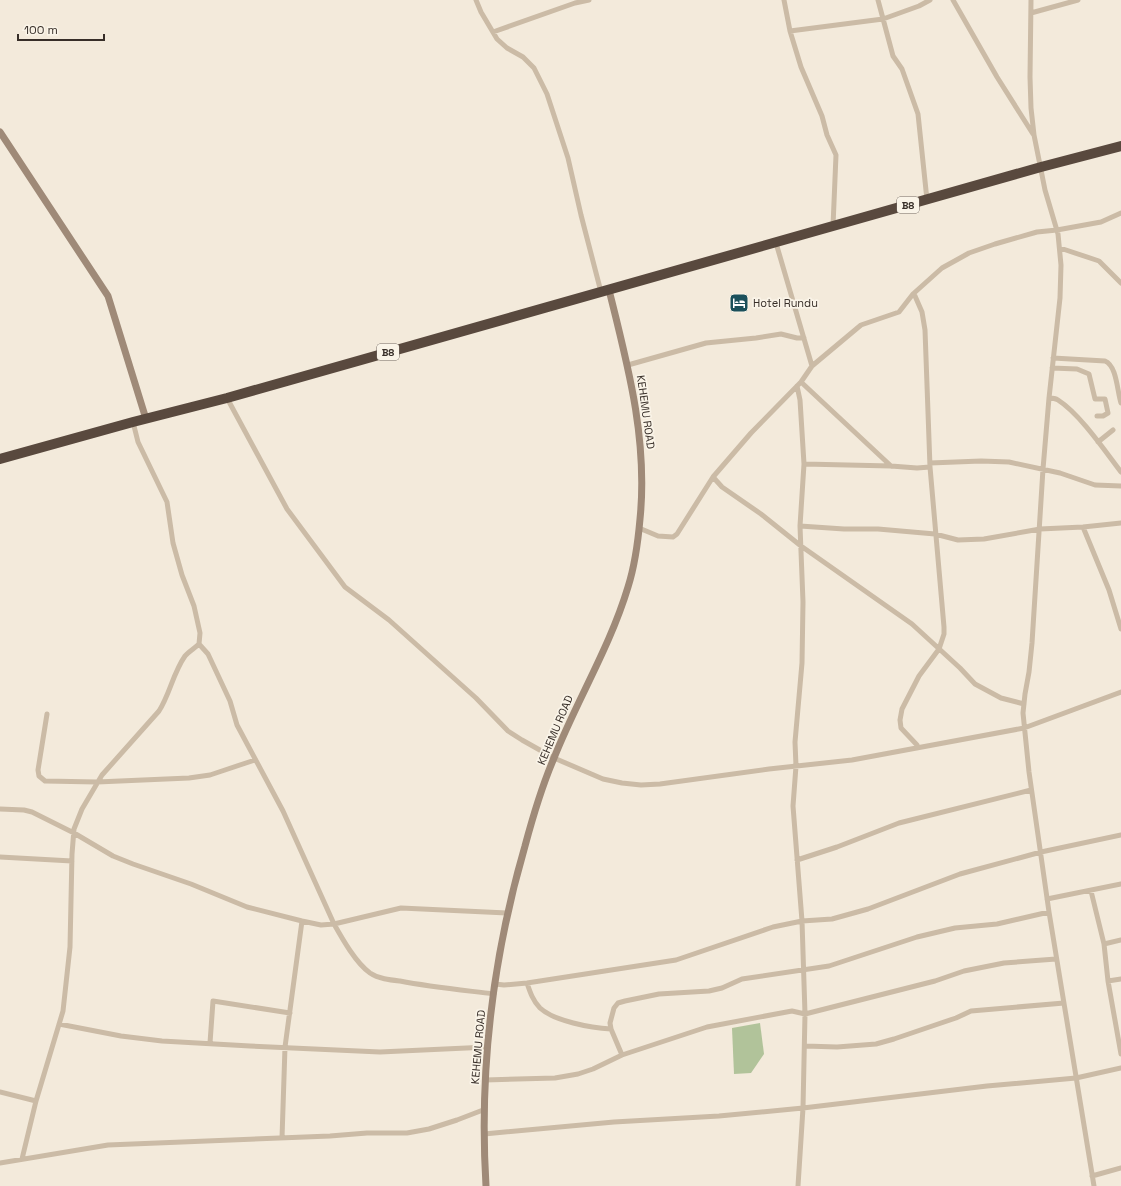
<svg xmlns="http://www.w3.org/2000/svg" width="1121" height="1186" viewBox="0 0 1121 1186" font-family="'Space Grotesk',sans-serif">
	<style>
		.green { fill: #b1c39a }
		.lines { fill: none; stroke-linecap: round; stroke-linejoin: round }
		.street { stroke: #cbbba6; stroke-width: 5 }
		.secondary { stroke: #9f8a78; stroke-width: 7 }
		.highway { stroke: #59493e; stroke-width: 10 }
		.labels { text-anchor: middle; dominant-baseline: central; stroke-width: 3.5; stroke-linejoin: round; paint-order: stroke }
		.shield { fill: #faf4e8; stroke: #726962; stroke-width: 1 }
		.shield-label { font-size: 10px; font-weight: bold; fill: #372e28 }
		.poi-label { font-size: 11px; fill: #372e28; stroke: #faf4e8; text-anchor: start }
		.street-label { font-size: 11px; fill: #372e28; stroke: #faf4e8 }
	</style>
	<rect width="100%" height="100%" fill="#f3eadb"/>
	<path class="green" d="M760,1023L764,1054L751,1073L734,1074L732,1028Z"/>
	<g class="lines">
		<path class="street" d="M476,0L481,12L497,39L507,48L523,57L534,68L547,94L568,158L581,215L601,292
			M784,0L790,31L801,67L822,116L827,135L836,155L833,226
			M878,0L893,56L902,69L918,114L927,200
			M953,0L997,77L1033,134
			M1031,0L1030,77L1031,108L1034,135L1045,190L1058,234L1061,265L1060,298L1049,398L1043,469L1032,643L1029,672L1025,694L1023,713L1029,772L1049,912L1094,1186
			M1031,13L1078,0
			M790,31L883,19L919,6L930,0
			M493,32L575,3L589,0
			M776,243L812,366
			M1060,248L1099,261L1121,283
			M913,294L915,296L922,312L925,330L930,467L944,627V634L939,649L919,676L902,709L900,720L901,728L917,745V748
			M1053,358L1105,361C1117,366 1117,391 1121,403
			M628,365L706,343L756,338L781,334L797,338H804
			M1052,368L1077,369L1089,374L1095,399H1105L1108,413L1103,416H1097
			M801,382L891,466
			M797,386L800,400L804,464L800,526L803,602L802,663L795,742L796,766L793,806L802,921L805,1014L803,1108L798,1186
			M227,398L287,509L345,587L389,620L476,698L508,731L522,740L554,758L603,779L622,783L641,785L660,784L769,769L852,760L1024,728L1121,692
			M1049,398C1052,398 1055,398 1058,400C1080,414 1105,451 1121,472
			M1098,442L1113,430
			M930,463L981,461L1009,462L1060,473L1095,485L1121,486
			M804,464L891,466L917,468L930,467
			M713,477L722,487L761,514L801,546L912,624L960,668L975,684L1001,698L1024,704
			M800,526L844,529H878L935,534L958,540L984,539L1040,529L1083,527L1121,523
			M1083,527L1109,590L1121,629
			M639,528L658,536L673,537L677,534L713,477L751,433L801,382L812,366L861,325L899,312L913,294L942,268L969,253L995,244L1037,232L1057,230L1101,222L1121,213
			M199,644L208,654L230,701L237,725L283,811L334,924C343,940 356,963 370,973C379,979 390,980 400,981C431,987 462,990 494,994
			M47,714L38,770L39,776L45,781L97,782L189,778L210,775L255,760
			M0,809L24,810L32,812L74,833L113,856L133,864L191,884L247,907L302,921L321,925L334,924L401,908L507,913
			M0,857L72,861
			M797,860L837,847L899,823L1031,790
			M1091,891L1104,944L1108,981L1121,1054
			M1047,899L1121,884
			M1104,944L1121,940
			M1108,981L1121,979
			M527,983C530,992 533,1001 540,1008C554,1021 591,1028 611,1029
			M495,984L504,985L527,983L676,960L773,927L802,921L832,919L868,909L960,874L1041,852L1121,835
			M59,1024L121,1036L162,1041L250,1046L380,1052L488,1047
			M210,1043L213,1001L290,1013
			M805,1046L837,1047L876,1044L894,1039L956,1018L971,1011L1064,1003
			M622,1055L611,1029L610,1023L614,1008L618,1003L625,1001L659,994L709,991L722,988L742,979L829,966L917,937L955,928L997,924L1049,912
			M485,1080L555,1078L578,1074L593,1069L622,1055L707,1027L792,1011L805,1014L935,981L964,971L1004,963L1056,959
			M0,1092L36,1101
			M484,1134L614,1122L719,1116L803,1108L987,1086L1076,1078L1121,1068
			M282,1138L285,1047L302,921
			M22,1159L36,1101L63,1011L70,947L72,854L74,829L82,809L102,775L159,711C170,694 173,673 185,656C188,652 195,648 199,644L200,633L194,606L182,575L173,543L167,502L138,442L133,422
			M0,1163L108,1145L330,1136L367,1133H407L429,1129L457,1120L483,1110
			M1092,1176L1121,1168"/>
		<path class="secondary" d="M0,132L108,296L146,419
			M486,1186C479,1072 493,956 525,846C533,816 542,786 554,758C577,700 610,647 628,587C635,565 638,542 640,519C648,440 628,366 609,290"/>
		<path class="highway" d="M0,459L133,422L227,398L1041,167L1121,146"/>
	</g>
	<defs>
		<symbol id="hotel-square" viewBox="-11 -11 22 22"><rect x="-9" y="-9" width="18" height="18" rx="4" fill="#1b505b" stroke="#faf4e8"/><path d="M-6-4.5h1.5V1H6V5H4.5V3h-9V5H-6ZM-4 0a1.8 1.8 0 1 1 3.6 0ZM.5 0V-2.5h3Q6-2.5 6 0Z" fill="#fff"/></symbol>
	</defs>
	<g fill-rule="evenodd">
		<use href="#hotel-square" x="728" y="292" width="22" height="22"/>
	</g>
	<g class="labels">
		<g class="shield">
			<rect x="897" y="197" width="22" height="16" rx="3"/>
			<rect x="377" y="344" width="22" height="16" rx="3"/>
		</g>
		<g class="shield-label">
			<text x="908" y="205">B8</text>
			<text x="388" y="352">B8</text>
		</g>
		<g class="poi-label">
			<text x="753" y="303">Hotel Rundu</text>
		</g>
		<g class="street-label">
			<text transform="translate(646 412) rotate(82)">KEHEMU ROAD</text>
			<text transform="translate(555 730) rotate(-67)">KEHEMU ROAD</text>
			<text transform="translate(478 1047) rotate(-85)">KEHEMU ROAD</text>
		</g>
	</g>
	<path d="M18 34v6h86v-6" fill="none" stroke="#372e28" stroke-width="2"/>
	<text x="24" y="34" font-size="12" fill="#372e28" stroke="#faf4e8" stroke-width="3" paint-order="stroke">100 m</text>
</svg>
